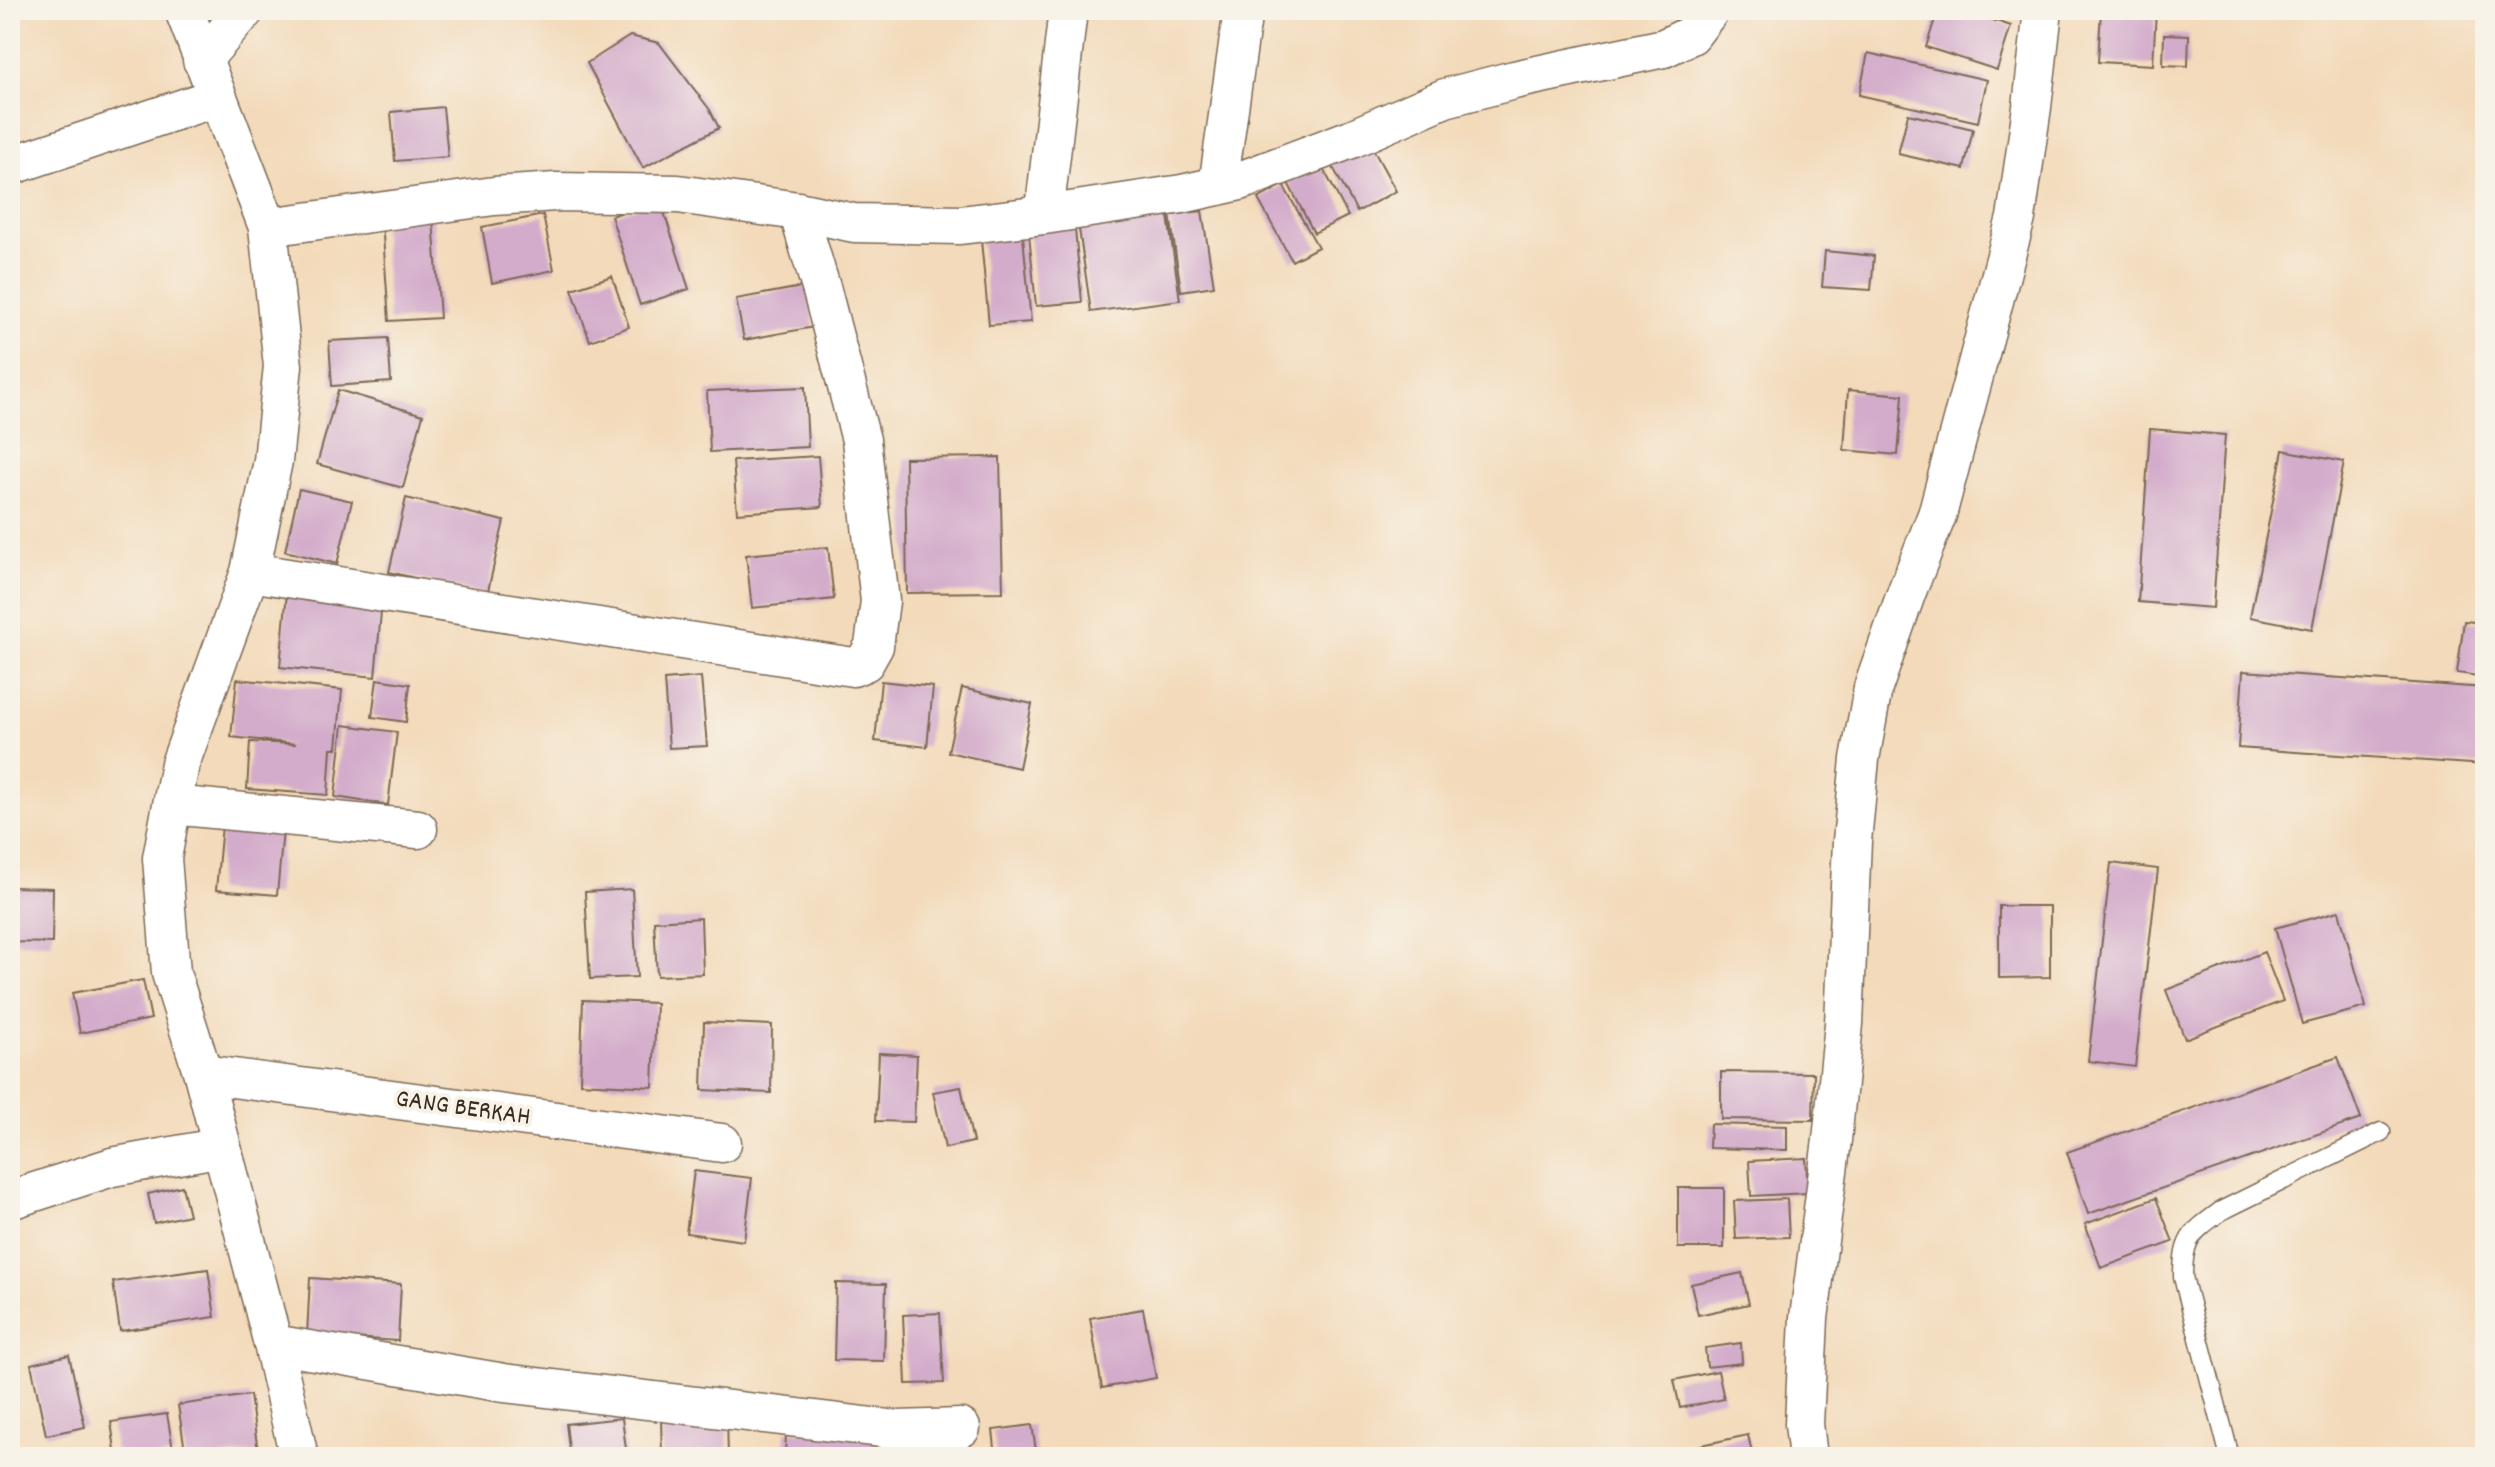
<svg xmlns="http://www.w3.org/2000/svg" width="2495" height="1467" viewBox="0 0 2495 1467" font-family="Dekko,sans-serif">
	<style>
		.building { fill: #d3accb }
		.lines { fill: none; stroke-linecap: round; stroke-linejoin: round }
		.lane-casing { stroke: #7b6855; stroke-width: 21 }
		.street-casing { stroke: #7b6855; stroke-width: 41 }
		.lane { stroke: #fff; stroke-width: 18 }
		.street { stroke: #fff; stroke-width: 38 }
		.labels { text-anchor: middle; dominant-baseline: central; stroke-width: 8; stroke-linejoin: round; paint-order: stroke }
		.street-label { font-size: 26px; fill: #3b2a1e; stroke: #f7f3e8 }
	</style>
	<rect width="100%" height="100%" fill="#f7f3e8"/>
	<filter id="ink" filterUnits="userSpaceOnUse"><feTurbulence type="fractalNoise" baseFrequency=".0125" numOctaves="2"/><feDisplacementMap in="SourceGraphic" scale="16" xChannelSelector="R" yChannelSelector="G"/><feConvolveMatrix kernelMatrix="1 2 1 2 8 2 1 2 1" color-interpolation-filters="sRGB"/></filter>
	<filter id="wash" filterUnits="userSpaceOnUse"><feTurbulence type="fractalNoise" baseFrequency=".006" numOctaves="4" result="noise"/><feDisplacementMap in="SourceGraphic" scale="32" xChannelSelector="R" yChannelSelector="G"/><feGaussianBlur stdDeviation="1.8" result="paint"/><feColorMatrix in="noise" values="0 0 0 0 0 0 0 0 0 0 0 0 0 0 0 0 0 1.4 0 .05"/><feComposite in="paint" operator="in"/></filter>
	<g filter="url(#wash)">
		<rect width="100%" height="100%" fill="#f3daba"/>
		<g id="blocks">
			<path class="building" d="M1938,10H1963L2011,26L1997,70L1926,47Z
				M2101,10H2156L2153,65L2098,62Z
				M2164,34L2189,35L2188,66L2163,65Z
				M630,36L659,43L710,110L719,128L643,168L587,63Z
				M1868,53L1987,80L1978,122L1859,95Z
				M443,107L448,157L395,161L391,112Z
				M1908,114L1973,129L1964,169L1898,154Z
				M1367,138L1396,191L1357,212L1329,160Z
				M1322,166L1348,216L1314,233L1288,183Z
				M1283,185L1318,247L1292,261L1258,199Z
				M660,200L689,289L640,305L611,216Z
				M1167,209L1180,300L1091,312L1078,222Z
				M1202,211L1214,286L1181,291L1170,215Z
				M543,215L554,270L492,283L482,227Z
				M433,218L440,318L389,321L382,221Z
				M1074,219L1082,302L1036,306L1028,223Z
				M1023,236L1031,322L989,325L981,240Z
				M1825,251L1874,256L1871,290L1822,287Z
				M612,276L629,327L590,341L572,289Z
				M807,286L814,327L744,340L736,299Z
				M388,338L391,382L332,386L329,341Z
				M805,387L808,447L710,452L707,391Z
				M338,390L423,415L403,488L317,464Z
				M1848,390L1903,395L1898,455L1844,450Z
				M2150,429L2225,435L2213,608L2138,602Z
				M2283,450L2344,462L2312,629L2250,617Z
				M818,456L822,507L737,513L733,461Z
				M1000,457L1003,592L907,593L905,458Z
				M299,489L352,501L337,564L285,551Z
				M406,498L504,521L487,595L389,572Z
				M828,547L834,599L752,608L746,555Z
				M287,592L382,602L375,677L280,667Z
				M2464,621L2485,623V677L2457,673Z
				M2243,671L2485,688V765L2238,748Z
				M701,677L707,746L669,748L664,680Z
				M237,679L342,690L337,748H331L328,795L247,789L250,742L296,744L231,737Z
				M377,679L410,684L406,722L372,717Z
				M881,681L933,687L927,747L875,741Z
				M962,688L1032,704L1019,768L948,752Z
				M343,725L397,732L388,805L335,797Z
				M222,825L283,830L277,895L216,890Z
				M2111,863L2158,869L2135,1067L2088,1061Z
				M10,887L53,888L52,943L10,942Z
				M632,889L637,977L590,979L585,892Z
				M1999,906H2050V977L1999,978Z
				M2339,911L2366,1007L2302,1024L2275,928Z
				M701,918L703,974L657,976L654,921Z
				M2264,952L2283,1001L2185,1039L2166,990Z
				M143,980L151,1019L80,1033L72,993Z
				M583,1000L656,1003L653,1087L580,1083Z
				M704,1022L772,1025L771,1093L702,1090Z
				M879,1053L917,1055L914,1122L876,1121Z
				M2338,1057L2361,1119L2088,1214L2067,1152Z
				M1721,1072L1814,1073L1813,1120L1721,1119Z
				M961,1087L973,1142L945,1148L933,1092Z
				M1710,1124L1787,1126V1150L1709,1148Z
				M1806,1158L1808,1193L1751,1196L1749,1161Z
				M694,1171L752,1178L744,1241L686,1233Z
				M182,1186L189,1215L154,1223L148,1194Z
				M1678,1188H1724V1248H1678Z
				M2156,1198L2173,1242L2101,1268L2085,1224Z
				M1787,1199L1789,1237L1736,1239L1734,1201Z
				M208,1269L215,1317L120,1331L113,1282Z
				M1742,1273L1749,1304L1698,1315L1691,1284Z
				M310,1278L401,1284L398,1341L307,1335Z
				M836,1283L886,1284L884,1361L834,1360Z
				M1143,1309L1156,1378L1102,1388L1090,1318Z
				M940,1313L944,1383L906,1384L903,1315Z
				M1741,1343L1742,1363L1707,1367L1705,1348Z
				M69,1355L85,1427L46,1435L31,1364Z
				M1718,1371L1724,1399L1680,1408L1674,1380Z
				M250,1395L258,1452L218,1457H186L178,1405Z
				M167,1414L174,1455L157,1457H116L111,1422Z
				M727,1417L728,1457H662L661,1419Z
				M622,1418L627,1457H570L566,1424Z
				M1032,1425L1037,1457H996L993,1430Z
				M786,1431L878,1435L877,1457H785Z
				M1748,1435L1753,1457H1699L1697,1446Z
				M515,1452L516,1457H497V1456Z"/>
		</g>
	</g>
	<g filter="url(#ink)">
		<use href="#blocks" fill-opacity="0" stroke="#7b6855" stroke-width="2"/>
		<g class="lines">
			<defs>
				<path id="lane" d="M2230,1457L2183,1277C2183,1238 2191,1233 2221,1211L2381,1132"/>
				<path id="street" d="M184,10L268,227L283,366L273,461L250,572L180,764L172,805L162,858L171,973L203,1074L273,1344L299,1457
					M202,60L245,10
					M10,166L217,97
					M1218,186L1243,10
					M1044,215L1068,10
					M268,227L494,196L556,192L678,194L798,211L854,223L960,225L1044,215L1182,194L1240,181L1351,139L1445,98L1514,80L1664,48L1691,35L1710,10
					M250,572L853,667L865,662L874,646L880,601L861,440L822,291L798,211
					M172,805L418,829
					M203,1074L722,1143
					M10,1200L112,1167L222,1147
					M273,1344L504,1383L898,1430L900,1457
					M898,1430L961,1428
					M1808,1457L1804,1424L1809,1318L1832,1140L1844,1024L1852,841L1860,759L1873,688L1907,591L1937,515L2016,218L2032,107L2043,10"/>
			</defs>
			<use href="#lane" class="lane-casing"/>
			<use href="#street" class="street-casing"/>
			<use href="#lane" class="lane"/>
			<use href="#street" class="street"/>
		</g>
	</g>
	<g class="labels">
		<g class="street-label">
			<text transform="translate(463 1109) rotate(8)">GANG BERKAH</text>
		</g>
	</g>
	<rect width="2495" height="1467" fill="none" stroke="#f7f3e8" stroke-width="40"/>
</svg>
